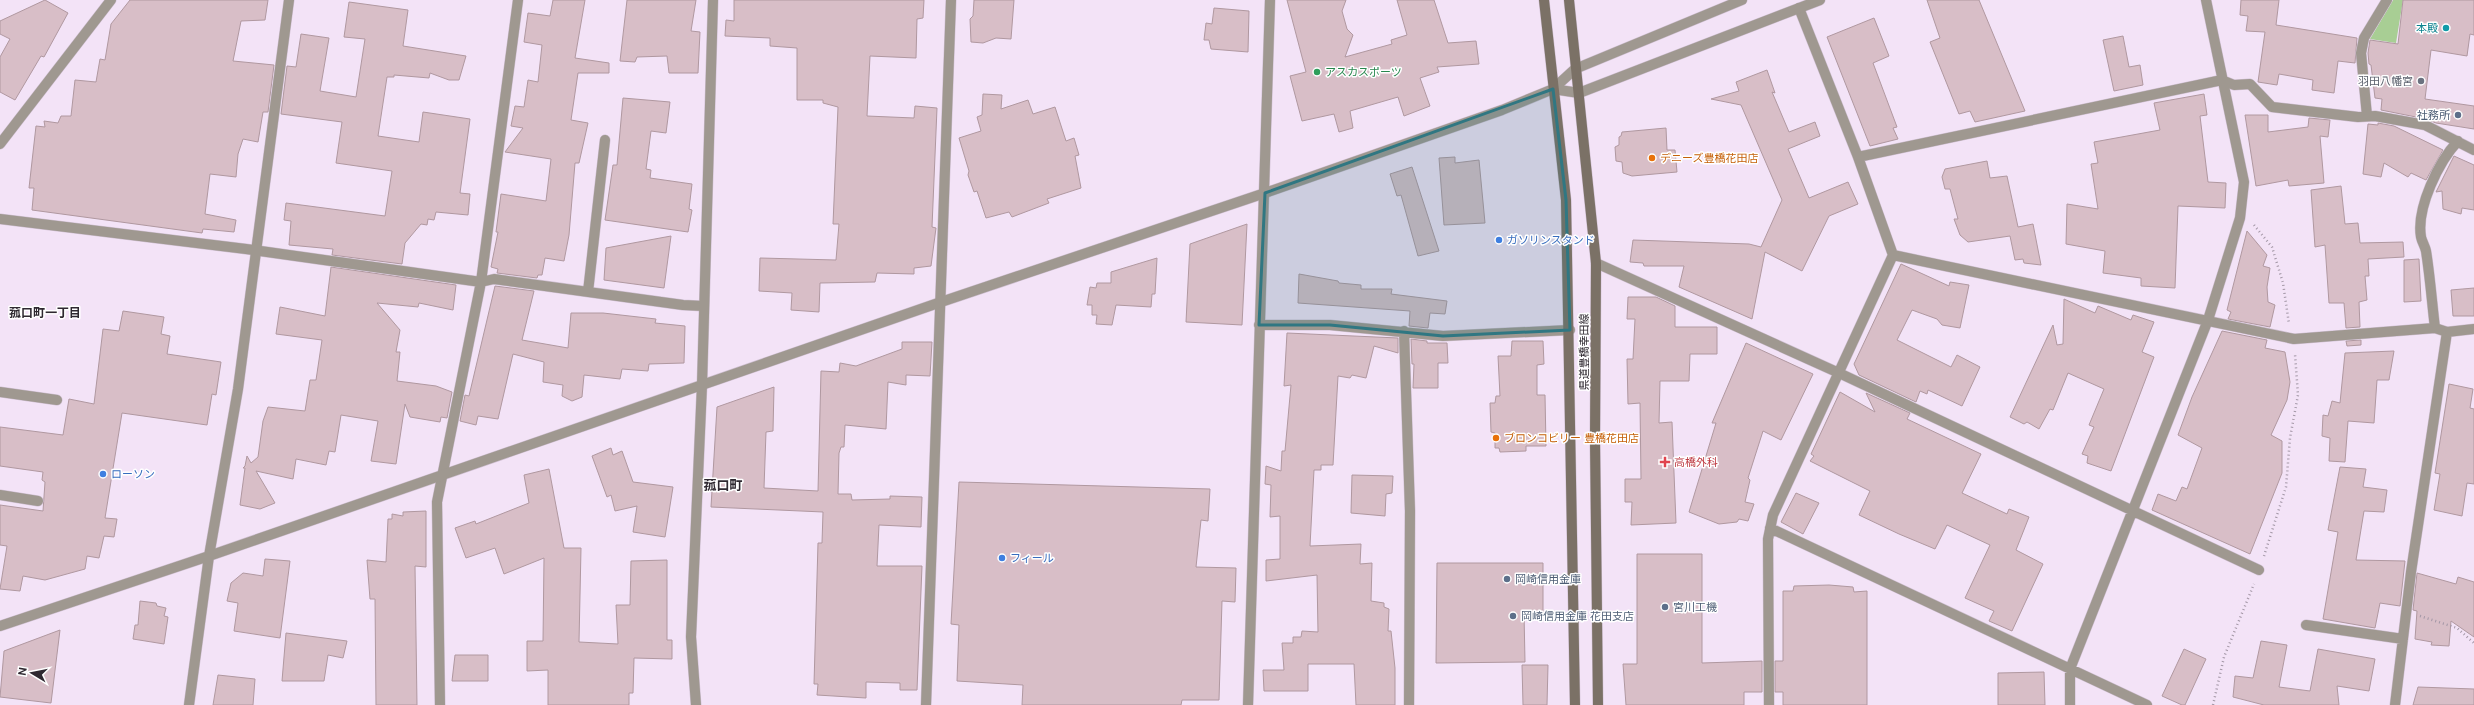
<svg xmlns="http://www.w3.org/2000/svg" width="2474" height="705" viewBox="0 0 2474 705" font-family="'DM Sans','Noto Sans JP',sans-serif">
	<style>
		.green { fill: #a8ce94 }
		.building { fill: #d8bec7; stroke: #b098a0 }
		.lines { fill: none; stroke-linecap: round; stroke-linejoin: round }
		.minor-casing { stroke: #d0c1d3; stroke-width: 11 }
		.tertiary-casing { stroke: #d0c1d3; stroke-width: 11 }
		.secondary-casing { stroke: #d0c1d3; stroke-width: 11 }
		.path { stroke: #a397a6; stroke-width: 2.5; stroke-dasharray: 1 3; stroke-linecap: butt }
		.minor { stroke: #9f9890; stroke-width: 10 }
		.tertiary { stroke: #9f9890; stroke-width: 10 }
		.secondary { stroke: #7b7166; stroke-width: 10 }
		.marked { fill: #307782; fill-opacity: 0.2; stroke: #307782; stroke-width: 3; stroke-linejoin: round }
		.culture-dot { fill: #0f9aa8; stroke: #fff; stroke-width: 1.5 }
		.leisure-dot { fill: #2e9e5b; stroke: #fff; stroke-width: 1.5 }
		.worship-dot { fill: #6b7280; stroke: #fff; stroke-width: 1.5 }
		.service-dot { fill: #5c6f8a; stroke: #fff; stroke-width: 1.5 }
		.food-dot { fill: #e8710a; stroke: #fff; stroke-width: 1.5 }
		.shop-dot { fill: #3f7fe0; stroke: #fff; stroke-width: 1.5 }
		.health-dot { fill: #e0444e; stroke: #fff; stroke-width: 1.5 }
		.labels { text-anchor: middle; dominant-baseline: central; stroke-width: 3; stroke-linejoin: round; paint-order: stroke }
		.culture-label { font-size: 11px; fill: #0d838f; stroke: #fff; text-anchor: end }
		.leisure-label { font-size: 11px; fill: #27864d; stroke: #fff; text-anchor: start }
		.worship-label { font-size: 11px; fill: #5b616d; stroke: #fff; text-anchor: end }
		.service-label { font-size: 11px; fill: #4e5e75; stroke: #fff; text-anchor: start }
		.food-label { font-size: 11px; fill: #c56008; stroke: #fff; text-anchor: start }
		.shop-label { font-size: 11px; fill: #366cbe; stroke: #fff; text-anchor: start }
		.street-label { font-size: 11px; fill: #2e2830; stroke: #fff }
		.health-label { font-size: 11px; fill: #be3a42; stroke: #fff; text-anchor: start }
		.neighbourhood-label { font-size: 12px; font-weight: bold; fill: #2e2830; stroke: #fff }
		.quarter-label { font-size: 13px; font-weight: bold; fill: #2e2830; stroke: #fff }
	</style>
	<rect width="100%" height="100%" fill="#f3e3f7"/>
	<path class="green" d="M2393,0H2403L2396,43L2370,39Z"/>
	<path class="building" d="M45,0L68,13L44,57L41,56L15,100L0,92V57L10,39L0,34V21Z
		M130,0H268L265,20L241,21L233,61L274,65L268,112H263L258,142L243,139L238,154L236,177L210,174L205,214L236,220L234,232L203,229L202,233L32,210L34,188H29L36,126L45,127L44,121L58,123L61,116H71L75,80L96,82L100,59L105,60L111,24Z
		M553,0H585L575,58L609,63V73H578L571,120L588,123L579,163H575L569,235L564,261L545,258L542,275H538L537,278L497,273L498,269L491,267L498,232H496L501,194L546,201L551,159L505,152L523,128L511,126L515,106L524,107L528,80L538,82L542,45L524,42L528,13L550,16Z
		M627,0H696L691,31L700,32L698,73H669L667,56L637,57L635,62L620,61Z
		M734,0H924L923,18L917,19L916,58L870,56L867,116L914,118L915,106L937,108L932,227L936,228L931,266L914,268V274L877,273L875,282L820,283L819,312L791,310L792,293L759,291L760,258L836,260L839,224H833L838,107L823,103V100H797V48L770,46V38L725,36L726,20L734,21Z
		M974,0H1014L1011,39L996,38L983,43L971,42L970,19L973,16Z
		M1287,0H1346L1342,11L1347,29L1353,35L1345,57L1392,44L1391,40L1407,35L1397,0H1434L1448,43L1476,41L1479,64L1437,67L1439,72L1420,78L1430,106L1404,116L1398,97L1350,111L1353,128L1339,132L1334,114L1302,121L1290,76L1306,72Z
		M1927,0H1979L2025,111L1975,122L1970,111L1959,114L1930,42L1940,38Z
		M2241,0H2279L2276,25L2357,38L2355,63L2338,61L2334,93L2312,90L2313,80L2279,74L2277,85L2258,82L2265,32L2246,31L2248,16L2240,15Z
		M2403,0H2474V35L2470,34L2467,56L2431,50L2425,99L2474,106V129L2436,123L2426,119L2381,110L2382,99L2375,98L2371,65L2369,64L2368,53L2370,40L2398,44Z
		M349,2L408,10L403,46L466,56L459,80H449L430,73L429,78L394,75V77H387L378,136L419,142L423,112L470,119L460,193L470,194L468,215L436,212L434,220L428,219L427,225L421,224L405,243L402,264L332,255L333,249L289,245L291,221L284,220L286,203L385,216L392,171L336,163L342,122L281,114L287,66L296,67L301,34L329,38L320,91L356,97L365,39L344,37Z
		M1214,8L1249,11L1248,52L1211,49L1209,40H1204L1206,23L1212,24Z
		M1874,18L1889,56L1873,63L1897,127L1893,128L1898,139L1870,146L1827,37Z
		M2123,36L2129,67L2140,65L2143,85L2114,91L2103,40Z
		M1767,70L1775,93L1772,92L1789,132L1815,122L1820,136L1788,149L1809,198L1848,182L1858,204L1829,216L1802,271L1765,252L1752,319L1679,287L1684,266H1644L1643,263L1630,262L1633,240L1749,244L1761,247L1782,200L1741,105L1711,99L1739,91L1736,82Z
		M983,94L1002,95L1001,109L1028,100L1033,114L1055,107L1066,141L1074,138L1079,155L1075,156L1081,188L1047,199L1049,203L1012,217L1009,212L986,218L977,191L974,192L968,175L969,171L959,138L981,131L977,117L982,115Z
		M2204,94L2207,115L2200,116L2208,182L2226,183L2225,208L2178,206L2175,288L2141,286V278L2103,273L2105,251L2066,244L2067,204L2098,209L2091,164L2098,163L2094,142L2160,130L2154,103Z
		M623,98L670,102L666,133L651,131L646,169L651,170L650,178L692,184L689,209L692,210L688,232L605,220L613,165H617Z
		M2245,115H2268V132L2308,127L2309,118L2330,120L2328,137L2320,136L2324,183L2289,186L2288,180L2256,186Z
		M2378,123L2394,126L2443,150L2426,180L2411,173L2408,177L2384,163L2381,177L2363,174L2368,124L2378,125Z
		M1666,128L1667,150H1675L1677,172L1632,176L1623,173L1622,162L1616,161L1615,147L1619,145V137L1621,136L1622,132Z
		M2454,156L2474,165V210L2462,208L2461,214L2443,209L2442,191L2436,192Z
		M1455,157V163L1479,160L1485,223L1444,225L1439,158Z
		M1987,161L1990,178L2007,176L2018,227L2033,224L2041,265L2024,263L2023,259L2015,260L2010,236L1968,242L1960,235L1954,219H1958L1950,189H1945L1942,177L1945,169Z
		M1412,167L1439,251L1418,256L1401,195L1397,196L1390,174Z
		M2341,186L2345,224L2358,223L2360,243L2403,242L2404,257L2368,259L2369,276H2365L2367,300L2359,302L2360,327L2346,328L2344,303H2329L2325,245L2315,247L2311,190Z
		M1247,224L1242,325L1186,322L1190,244Z
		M2247,231L2267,255L2263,266L2270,268L2267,287L2268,302L2275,305L2270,327L2228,319L2231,312L2227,310Z
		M671,236L664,288L604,280L606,248Z
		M1157,258L1155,294H1152L1151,307L1116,305L1112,325L1096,324L1097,315H1092V305H1087L1090,287L1096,288L1097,283H1111V272Z
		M2419,259L2421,301L2404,302V260Z
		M1901,264L1949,286L1950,282L1969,285L1960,328L1942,325L1937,319L1912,310L1897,340L1951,367L1957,355L1980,367L1962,406L1928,390L1927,394L1920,391L1916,402L1859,375L1854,364Z
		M331,267L456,285L453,310L419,303L418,307L377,303L400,330L396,352H400L397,381L436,386L452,392L447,418L441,417L440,422L410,417L405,404L396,464L371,461L378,421L341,415L335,452L329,451L326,465L296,459L293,479L256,471L275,503L260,509L240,505L245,468H243L245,466L247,456L251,463L258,457L263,421L268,407L305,411L310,380H316L322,340L276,334L280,307L325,316Z
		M1299,274L1338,281L1339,283L1361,285V289H1392L1391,294L1447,301L1445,314L1430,313L1428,328L1409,326L1410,311L1298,303Z
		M495,286L534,291L522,340L568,348L571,313H603L656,319L655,323L685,326L684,363L649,364L648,371L622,369L620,379L584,375L582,397L572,401L562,396L563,385L543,382L544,362L513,354L498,419L478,416L476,425L460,421L465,395L469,396Z
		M2474,288V316H2453L2451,290Z
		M1628,297H1656L1675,306V327H1717V354H1690L1689,381H1660L1659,423L1672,422L1676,523L1631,525L1632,502H1625V479H1641L1640,403L1628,404L1627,359H1633L1635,319H1627Z
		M2064,299L2095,313L2098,306L2131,320L2133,315L2154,322L2142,352L2154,357L2111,471L2087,463L2088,456L2082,454L2094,427L2089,425L2104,389L2068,373L2053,410L2050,409L2039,429L2027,422L2024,424L2010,417L2053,325L2057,345L2063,344Z
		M123,311L164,317L161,334L170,336L167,354L221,362L216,395L212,394L207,425L122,413L105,518L117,519L114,537L104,536L99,558L87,556L85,569L45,580L23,576L20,591L0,589L7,546L0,545V505L43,511L45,482L42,480L43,472L0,466V427L63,435L69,399L94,404L103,329L119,331Z
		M2222,331L2267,340L2265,348L2285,352L2290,382L2287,400L2271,435L2282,441V473L2250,554L2152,510L2158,494L2176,501L2182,487L2187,489L2202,448L2178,435L2192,397Z
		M1287,333L1398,338V353L1374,346L1366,378L1352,375L1350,378L1338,376L1333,465H1321V470H1314L1310,546L1361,544L1360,564L1372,563L1371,601L1384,603V607L1389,609L1388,631H1391L1395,668V705H1356L1354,664H1308V691H1264L1263,670H1284L1282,643H1293V637H1301L1302,631L1318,632L1317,575L1266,581V560L1280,559V516L1270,517L1271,485L1265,484L1266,466L1281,471L1282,451H1285L1291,385L1284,386Z
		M1411,339L1427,341V343H1447L1448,363H1438V388H1413L1414,364H1412Z
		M2361,340V345L2347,346L2346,341Z
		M1512,341H1543L1544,364L1537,365V395H1545L1546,446H1526V451L1500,452L1499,448H1495V433L1491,432L1490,403H1495L1496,396H1500L1498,356H1511Z
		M902,342H932L930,376L906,375V385L888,382L886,429L845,425L844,447H841L839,453L838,494H851L852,500L890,499V496L922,497L921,527L879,525L877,566H922L917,690H900V683L866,682V698L817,695L818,684H814L818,543H822L823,512L711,507L717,407L774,387L773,431L766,432L764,488L818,491L821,371L839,372L840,363L856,366L902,349Z
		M1746,343L1813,374L1781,440L1763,431L1748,478L1750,480L1745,502L1754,504L1748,521L1739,519L1737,522L1719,524L1689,512L1716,423H1712Z
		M2394,351L2389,380H2377L2374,423L2348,421L2345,462L2329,461L2330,438L2322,436L2323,415L2328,416L2332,401L2340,403L2345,353Z
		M2449,384L2473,389L2470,408L2474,409V484L2467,483L2462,516L2434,510L2440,474L2435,473Z
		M1840,392L1875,412L1866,393L1910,413L1907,419L1981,454L1962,493L2007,514L2009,509L2029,517L2016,550L2043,564L2012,631L1989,621L1994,611L1965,598L1990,545L1947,525L1935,549L1899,534L1859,515L1870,491L1810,461L1814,456L1811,454Z
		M611,448L613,455L622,451L633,482L673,487L665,537L633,532L637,506L615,511L611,495L607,497L592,456Z
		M2340,467L2366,469L2363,487L2387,490L2384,512L2364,511L2356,560L2405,561L2400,606L2380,603L2375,628L2323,619L2338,532L2328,530Z
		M549,469L564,548H581L579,642L618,644L616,605H630L631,561L667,560V640H672V659L634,658L633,693H629V705H548V670L527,671V641H543L544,558L504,574L495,548L466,558L455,528L475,521L476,524L529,503L524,475Z
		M1352,475L1393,476L1392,493L1386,494L1385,516L1351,513Z
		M959,482L1210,489L1208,521L1201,520L1196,567L1236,568L1235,602L1222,601L1219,700H1182L1181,705H1022L1023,685L957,681L959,625L951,624Z
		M1796,493L1819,503L1803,534L1781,522Z
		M426,511V567L415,566L417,705H376L375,599H370L367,560L386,562L388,519H392V514L403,516V512Z
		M1637,554H1702V663L1762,661V692H1744V705H1626L1623,664H1637Z
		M265,559L290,561L280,638L234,631L238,603L227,601L231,583L243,573L263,576Z
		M1437,563H1543V613H1524L1525,662L1436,663Z
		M2417,573L2456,584L2458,577L2474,582V637L2451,621L2449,646L2431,645L2432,642L2415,639L2417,611L2413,610Z
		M1829,585L1853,587L1854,592L1867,591V705H1783V692H1775V661H1783V591H1793L1794,586Z
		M140,601L156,603L157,606L166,608L164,616L168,617L164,644L133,639L135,625H138Z
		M60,630L51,703L0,697L4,651Z
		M286,633L347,641L343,658L328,655L324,681H282Z
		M2261,641L2287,645L2279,687L2310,691L2318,649L2375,659L2369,691L2337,686L2339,705H2264L2233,697L2235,676L2253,678Z
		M2184,649L2206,659L2185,705H2182L2162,696Z
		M455,655H488V681H452Z
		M1522,665H1548L1547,705H1523Z
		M2044,672L2045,705H1998V673Z
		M218,675L255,679L253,705H213Z
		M2418,687L2474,689V705H2413Z"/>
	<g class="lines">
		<defs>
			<path id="minor" d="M2367,116L2361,53L2364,38L2387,0
				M0,144L111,0
				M1858,157L2222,80L2234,85L2250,84L2272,107L2358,117L2375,116L2425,125L2474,150
				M0,219L246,249L481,282L494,279L683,305L703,306
				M1893,255L2294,339L2435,328L2447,332L2474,329
				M1596,263L1839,373L2259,570
				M588,292L605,140
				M1259,325H1330L1443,336L1570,330
				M2435,328C2432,303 2430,276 2426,251C2425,246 2422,242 2421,237C2416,208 2439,161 2458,141
				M1404,331L1410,511L1409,705
				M0,392L57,400
				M0,495L38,501
				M1770,528L2147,705
				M2306,625L2403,639
				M440,705L437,502L481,282L518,0
				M696,705L691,637L702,385
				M926,705L951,0
				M1248,705L1270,0
				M1769,705L1768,539L1773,515L1893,255L1858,157L1799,8
				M2070,705V669L2208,320L2240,218L2244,182L2206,0
				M2395,705L2411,572L2447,332"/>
			<path id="tertiary" d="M1553,89L1575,69L1742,0
				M702,385L713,0
				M0,626L209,556L941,302L1265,193L1502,110L1553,89L1579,93L1820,0
				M189,705L209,556L238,389L289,0"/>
			<path id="secondary" d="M1544,0L1566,200L1575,705
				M1569,0L1596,263L1595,440L1598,705"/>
		</defs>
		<use href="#minor" class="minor-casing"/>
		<use href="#tertiary" class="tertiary-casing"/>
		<use href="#secondary" class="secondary-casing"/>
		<path class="path" d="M2254,225L2272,247L2283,283L2289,324
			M2264,556L2286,487L2290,438L2298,395L2295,354
			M2420,616L2457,628L2474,643
			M2213,705L2224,657L2254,584"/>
		<use href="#minor" class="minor"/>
		<use href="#tertiary" class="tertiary"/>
		<use href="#secondary" class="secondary"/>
	</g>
	<path class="marked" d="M1553,89L1566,200L1570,330L1443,336L1330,325H1259L1265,193Z"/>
	<circle class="culture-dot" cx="2446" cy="28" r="4"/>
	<circle class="leisure-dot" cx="1317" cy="72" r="4"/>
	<circle class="worship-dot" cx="2421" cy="81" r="4"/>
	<g class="service-dot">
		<circle cx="2458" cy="115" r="4"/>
		<circle cx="1507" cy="579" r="4"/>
		<circle cx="1665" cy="607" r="4"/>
		<circle cx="1513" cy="616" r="4"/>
	</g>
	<g class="food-dot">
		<circle cx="1652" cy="158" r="4"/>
		<circle cx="1496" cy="438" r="4"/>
	</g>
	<g class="shop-dot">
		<circle cx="1499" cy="240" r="4"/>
		<circle cx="103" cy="474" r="4"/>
		<circle cx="1002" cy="558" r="4"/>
	</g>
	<path class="health-dot" d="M1663 456h4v4h4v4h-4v4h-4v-4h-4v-4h4z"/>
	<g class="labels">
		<g class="culture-label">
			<text x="2438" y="28">本殿</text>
		</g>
		<g class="leisure-label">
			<text x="1325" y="72">アスカスポーツ</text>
		</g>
		<g class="worship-label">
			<text x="2413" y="81">羽田八幡宮</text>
		</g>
		<g class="service-label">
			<text x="2450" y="115" text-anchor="end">社務所</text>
			<text x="1515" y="579">岡崎信用金庫</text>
			<text x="1673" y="607">宮川工機</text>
			<text x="1521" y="616">岡崎信用金庫 花田支店</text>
		</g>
		<g class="food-label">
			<text x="1660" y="158">デニーズ豊橋花田店</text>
			<text x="1504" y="438">ブロンコビリー 豊橋花田店</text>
		</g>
		<g class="shop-label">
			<text x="1507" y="240">ガソリンスタンド</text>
			<text x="111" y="474">ローソン</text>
			<text x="1010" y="558">フィール</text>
		</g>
		<g class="street-label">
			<text transform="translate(1584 352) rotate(-90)">県道豊橋幸田線</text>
		</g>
		<g class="health-label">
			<text x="1674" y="462">高橋外科</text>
		</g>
		<g class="neighbourhood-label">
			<text x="45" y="313">菰口町一丁目</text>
		</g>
		<g class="quarter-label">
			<text x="723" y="485">菰口町</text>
		</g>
	</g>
	<g transform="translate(32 673) rotate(280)" stroke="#ffffff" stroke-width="3" paint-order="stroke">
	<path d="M0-3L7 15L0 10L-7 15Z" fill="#2e2830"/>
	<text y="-6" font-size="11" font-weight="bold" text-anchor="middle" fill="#2e2830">N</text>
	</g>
</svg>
